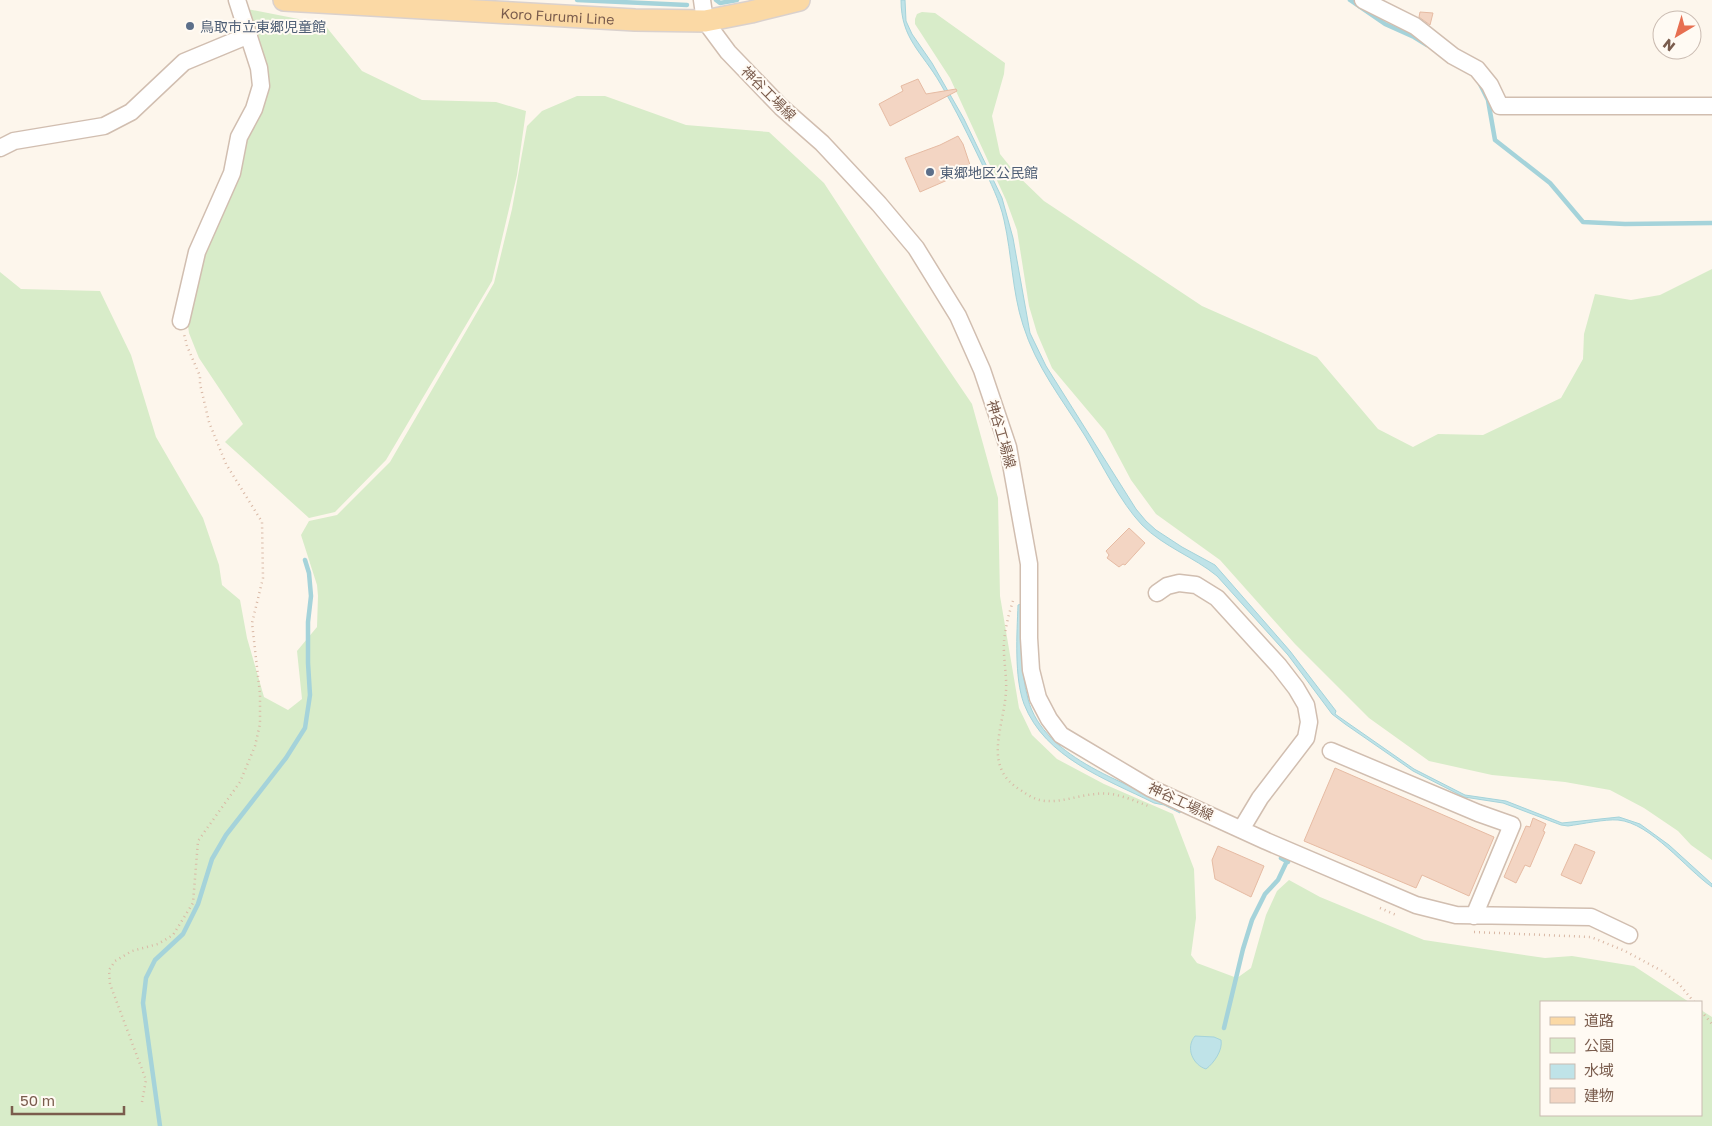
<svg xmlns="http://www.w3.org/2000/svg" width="1712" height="1126" viewBox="0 0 1712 1126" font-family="'Golos Text','Noto Sans JP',sans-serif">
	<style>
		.green { fill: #d8ecc9 }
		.water { fill: #bfe3e8; stroke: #a5d3da }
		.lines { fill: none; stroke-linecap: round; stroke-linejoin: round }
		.stream { stroke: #a5d3da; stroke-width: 4.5 }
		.building { fill: #f3d5c3; stroke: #e6bba3 }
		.minor-casing { stroke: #d1beb0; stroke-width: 19 }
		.major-casing { stroke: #dad1cd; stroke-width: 24 }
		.path { stroke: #d9b8a5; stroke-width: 2.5; stroke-dasharray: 1 4; stroke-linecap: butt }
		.minor { stroke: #fff; stroke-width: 16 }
		.major { stroke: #fbd9a5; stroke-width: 21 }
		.service-dot { fill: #5c6f8a; stroke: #fffaf3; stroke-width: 2 }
		.labels { text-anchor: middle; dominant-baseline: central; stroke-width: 4; stroke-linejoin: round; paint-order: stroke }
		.street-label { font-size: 14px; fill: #7a5c4d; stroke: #fffaf3 }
		.service-label { font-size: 14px; fill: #4e5e75; stroke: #fffaf3; text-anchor: start }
	</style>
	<rect width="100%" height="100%" fill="#fdf6ec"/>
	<path class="green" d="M247,9L324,24L362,71L422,100L496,102L526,111L517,175L492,281L386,460L335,512L309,518L225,442L243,424L199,358L189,333L187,319L189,291L243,139L263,104Z
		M922,12L935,13L1005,63L1004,74L992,116L1000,154L1016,174L1044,201L1202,306L1317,357L1378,429L1413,447L1438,434L1483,435L1561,398L1583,359L1584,334L1595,294L1631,300L1660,295L1712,269V860L1691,845L1678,831L1644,808L1610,790L1565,782L1492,775L1429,761L1369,718L1295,644L1220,560L1156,514L1131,480L1105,431L1052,368L1037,333L1029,306L1017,230L1006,200L950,78L915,24V19L917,14Z
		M577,96H605L686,125L769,132L824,183L881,270L972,404L998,498L1000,596L1019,708L1032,735L1057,759L1104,784L1173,814L1194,869L1196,918L1191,955L1197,963L1237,978L1251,968L1266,915L1277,891L1289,880L1320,897L1424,940L1545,958L1572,956L1634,966L1689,1002H1541V1115H1701V1010L1712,1017V1126H0V272L21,289L100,291L131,355L156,437L203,518L219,565L222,585L240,600L247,638L264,697L288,710L302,699L297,651L317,627L318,596L317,585L301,535L309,521L337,515L390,462L494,283L512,209L527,126L542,111Z"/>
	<path class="water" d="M901,0H905L906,21L912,34L932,63L964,119L1002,198L1013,238L1030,333L1046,366L1136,509L1146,521L1156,530L1182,547L1215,565L1290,651L1336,711L1335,714L1414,769L1465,795L1506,801L1562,823L1619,817L1640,824L1669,845L1712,884V887C1686,869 1651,823 1618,820C1605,819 1582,824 1568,826L1561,825L1503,803L1464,797L1413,771L1345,724L1332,714L1288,655L1217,576C1194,557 1164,547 1142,525C1120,502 1102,464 1085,436C1062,399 1036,367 1023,325C1012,291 1012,255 1004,220C1000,201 990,182 982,164C969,137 956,110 940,83C922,52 901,39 901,0Z
		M1021,604C1021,636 1020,669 1028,699C1044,760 1131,784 1181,809L1180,813L1164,805L1154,803C1106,779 1045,758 1024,704C1014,677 1017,633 1018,605Z
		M1195,1036L1214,1037L1221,1040C1223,1050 1214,1063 1206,1069C1193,1065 1185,1048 1195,1036Z"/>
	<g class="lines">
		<path class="stream" d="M577,0L687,5
			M716,0L720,3L737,0
			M1350,0L1385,24L1414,37L1427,45
			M1480,84L1488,100L1495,140L1550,183L1583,222L1625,224L1712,223
			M1281,858L1288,862
			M1224,1028L1243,949L1252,920L1265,894L1278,880L1287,861
			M160,1126L143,1003L146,978L155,960L183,934L198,904L212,859L226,835L286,758L305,728L310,695L308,663V622L311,596L309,573L305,560"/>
	</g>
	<path class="building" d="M1420,12L1433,13L1430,25L1419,17Z
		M918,79L926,94L956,89L957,91L890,126L879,104L903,91L901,86Z
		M958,136L963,144L972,171L960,177L959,175L920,192L905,158L940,145Z
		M1129,528L1145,543L1125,565L1123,564L1119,567L1107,558L1109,555L1106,551Z
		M1335,768L1494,837L1469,896L1422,875L1416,888L1304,841Z
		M1533,818L1546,824L1543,831L1545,832L1530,867L1525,865L1516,883L1504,877L1526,826L1530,827Z
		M1575,844L1595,852L1581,884L1561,875Z
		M1218,846L1264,866L1251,897L1215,879L1212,860Z"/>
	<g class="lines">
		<defs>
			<path id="minor" d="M702,0L705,21L728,52L781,107L822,143L879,204L916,248L958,316L982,370L1008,447L1029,564V638L1031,670L1038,698L1049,719L1061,735L1150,788L1266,841L1416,905L1456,915L1591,917L1629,935
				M1363,0L1415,26L1453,56L1477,69L1490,85L1500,106H1712
				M0,148L14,141L104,126L131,112L184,62L249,35
				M181,321L197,252L232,173L239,137L254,109L261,86L259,68L237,0
				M1157,593L1167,586L1179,583L1196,585L1217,598L1279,666L1296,688L1306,705L1309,722L1306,738L1260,798L1242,828
				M1331,751L1478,813L1512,825L1474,916"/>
			<g id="major">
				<path id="s1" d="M284,0L635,20L705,21L751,12L799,0"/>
			</g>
		</defs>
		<use href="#minor" class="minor-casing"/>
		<use href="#major" class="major-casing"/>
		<path class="path" d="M1013,601C1009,613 1005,629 1004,642C1003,658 1007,675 1006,691C1004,729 981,767 1022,791C1029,796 1038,801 1047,801C1063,802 1080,795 1096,794C1115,791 1134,801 1151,807
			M1380,908L1396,915
			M1474,932L1591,937L1625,951L1662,971L1679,984L1694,1002
			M1701,1011L1712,1024
			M142,1102L146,1080L110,984L109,970L115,961L132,951L158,944L173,935L193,903L198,841L240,782L255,746L260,724V694L252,623L263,578L262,522L226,464L209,422L200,384V376L187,346L184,334"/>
		<use href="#minor" class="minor"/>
		<use href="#major" class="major"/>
	</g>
	<g class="service-dot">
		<circle cx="190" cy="26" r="5"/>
		<circle cx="930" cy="172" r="5"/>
	</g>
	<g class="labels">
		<g class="street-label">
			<text stroke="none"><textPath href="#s1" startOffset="274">Koro Furumi Line</textPath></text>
			<text transform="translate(769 93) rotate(45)">神谷工場線</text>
			<text transform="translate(1002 434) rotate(74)">神谷工場線</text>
			<text transform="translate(1181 801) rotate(25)">神谷工場線</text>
		</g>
		<g class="service-label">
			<text x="200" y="26">鳥取市立東郷児童館</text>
			<text x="940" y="172">東郷地区公民館</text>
		</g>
	</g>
	<rect x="1540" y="1001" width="162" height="115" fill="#fffaf3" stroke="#cabbb1"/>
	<rect x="1550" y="1017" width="25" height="8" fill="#fbd9a5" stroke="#cabbb1"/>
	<text x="1584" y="1026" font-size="15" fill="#7a5c4d">道路</text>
	<rect x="1550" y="1038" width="25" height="15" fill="#d8ecc9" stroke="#cabbb1"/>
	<text x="1584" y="1051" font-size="15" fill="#7a5c4d">公園</text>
	<rect x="1550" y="1064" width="25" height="15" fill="#bfe3e8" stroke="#cabbb1"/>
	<text x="1584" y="1076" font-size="15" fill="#7a5c4d">水域</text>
	<rect x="1550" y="1088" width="25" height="15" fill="#f3d5c3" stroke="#cabbb1"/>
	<text x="1584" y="1101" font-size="15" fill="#7a5c4d">建物</text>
	<g transform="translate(1677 35) rotate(218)"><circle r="24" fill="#fffaf3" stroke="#cabbb1"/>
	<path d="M0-4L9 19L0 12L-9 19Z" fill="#e76f51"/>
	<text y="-8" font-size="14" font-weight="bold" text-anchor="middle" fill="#7a5c4d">N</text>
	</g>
	<path d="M12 1106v8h112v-8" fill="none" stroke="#7a5c4d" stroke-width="2.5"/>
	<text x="20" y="1106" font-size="15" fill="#7a5c4d" stroke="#fffaf3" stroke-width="4" paint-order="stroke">50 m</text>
</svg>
